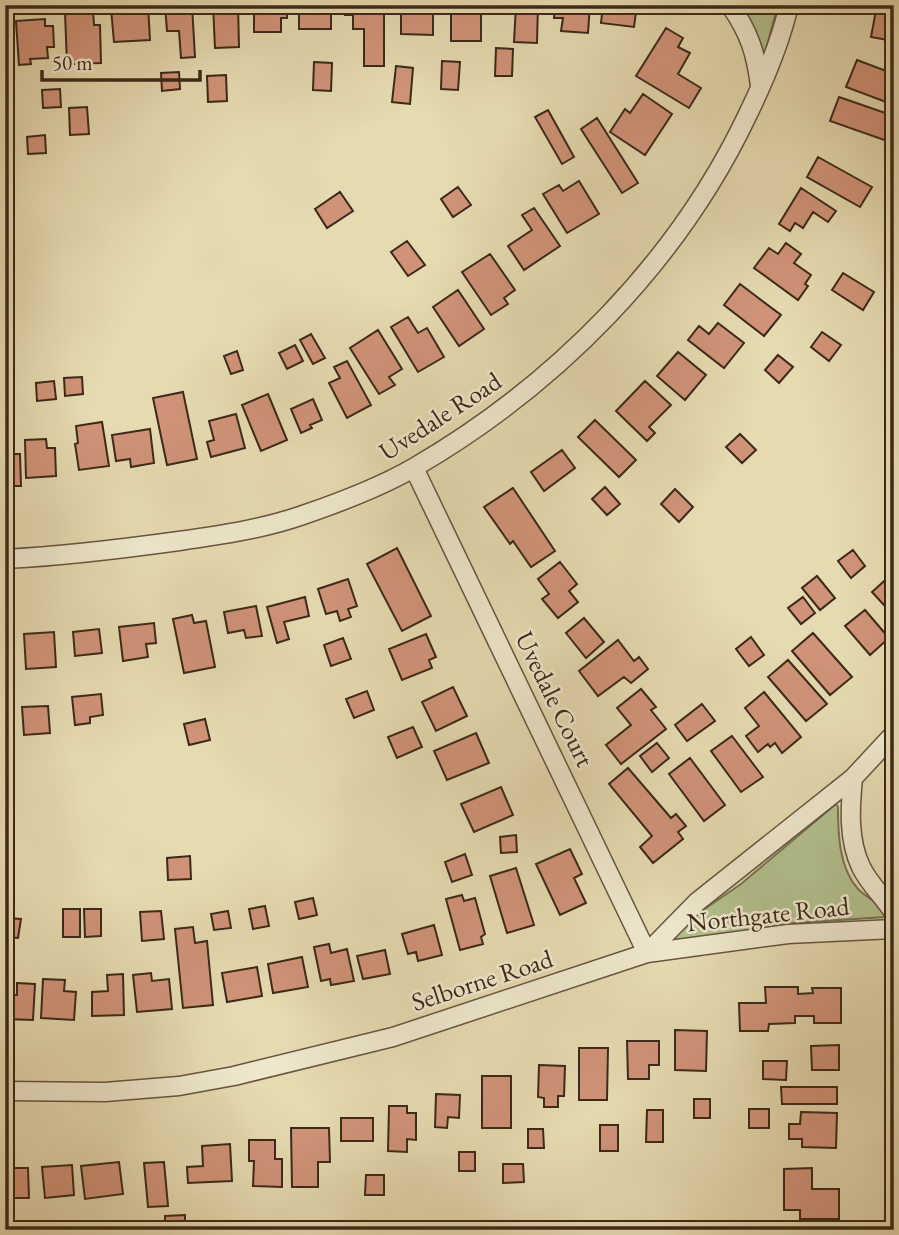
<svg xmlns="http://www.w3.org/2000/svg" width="899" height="1235" viewBox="0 0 899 1235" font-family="'EB Garamond',serif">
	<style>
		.green { fill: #b2c08d; stroke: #777453; stroke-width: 2 }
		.building { fill: #d09378; stroke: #3c2919; stroke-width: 2 }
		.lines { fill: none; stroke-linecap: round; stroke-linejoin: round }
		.street-casing { stroke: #66553f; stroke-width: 21 }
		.street { stroke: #eee7cc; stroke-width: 18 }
		.labels { text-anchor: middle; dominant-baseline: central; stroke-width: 5; stroke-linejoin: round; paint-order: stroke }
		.street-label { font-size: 26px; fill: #3c2919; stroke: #eee7cc }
	</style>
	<rect width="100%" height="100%" fill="#e5dab0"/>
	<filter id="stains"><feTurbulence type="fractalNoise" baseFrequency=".00286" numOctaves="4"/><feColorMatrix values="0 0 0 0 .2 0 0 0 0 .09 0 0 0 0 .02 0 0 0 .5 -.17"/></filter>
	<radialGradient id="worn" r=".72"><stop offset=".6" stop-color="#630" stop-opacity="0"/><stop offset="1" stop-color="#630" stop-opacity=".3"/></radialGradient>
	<path class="green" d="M740,5H778L765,53L762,52L755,30Z
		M836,804L838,807C838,834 839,868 858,889C867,898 882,904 885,917L794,923L675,942L673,933L677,928L741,884Z"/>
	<path class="building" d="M131,5H148L150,40L114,42L111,9L131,7Z
		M165,5H192L195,57L181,58L179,31H167Z
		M213,5H238L239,47L215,48Z
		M254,5H287V18H281V32H254Z
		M299,5H331V29H299Z
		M346,5H384V66H364V29H353V15H345Z
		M401,5H433V35L401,34Z
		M451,5H481V41H451Z
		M516,5H538L537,43L514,42Z
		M555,5H590L588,33L561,31L563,18H554Z
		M603,5H637L634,27L601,23Z
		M877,5H894L893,41L871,37Z
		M93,11L94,25H100L101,63L67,64L65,13Z
		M45,19V26H53L54,47H47L48,58L30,59L31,64L19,65L16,21Z
		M666,28L683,38L678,47L690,53L678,74L701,88L689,108L636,76Z
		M496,48L513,49L512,76H495Z
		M857,60L894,74V105L846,87Z
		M442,61L460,62L458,90L441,89Z
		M314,62L332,63L331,91L313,90Z
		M396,66L413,68L410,104L392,102Z
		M179,72L180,89L162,91L161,73Z
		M226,75L227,101L208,102L207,76Z
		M60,89L61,107L43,108L42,90Z
		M643,94L672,114L645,155L610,132L625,109L630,113Z
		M839,97L894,116V131L890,142L830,121Z
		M87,107L89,134L70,135L69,108Z
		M548,110L574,157L562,164L535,117Z
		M597,118L638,183L622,193L581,129Z
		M45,135L46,153L28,154L27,137Z
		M818,157L872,187L860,207L807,177Z
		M579,181L599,214L567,233L543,194L559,185L563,191Z
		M458,187L471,205L453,217L441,199Z
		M801,188L836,211L828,222L813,212L803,228L795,223L790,231L779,224Z
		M340,192L353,211L327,228L315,209Z
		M534,208L560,246L524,270L508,246L532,230L522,215Z
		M407,241L425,265L408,276L391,252Z
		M786,243L801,254L794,263L811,275L805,284L808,286L798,300L754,268L769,248L778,254Z
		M490,254L515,290L504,298L508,304L491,315L462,272Z
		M843,273L874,292L863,310L832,290Z
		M740,284L781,315L764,336L724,305Z
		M458,290L484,329L459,346L433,307Z
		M408,317L418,333L427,328L444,357L418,372L391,327Z
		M718,323L744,343L724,368L688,340L699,326L709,334Z
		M378,330L402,369L389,377L395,385L379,394L350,348Z
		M822,332L841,345L829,361L811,347Z
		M311,334L325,358L313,364L300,340Z
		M295,345L303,361L287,369L279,353Z
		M237,351L243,370L231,374L224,356Z
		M678,352L706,375L685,400L657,376Z
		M778,355L793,367L779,383L765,370Z
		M347,361L371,405L347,418L329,383L340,378L334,367Z
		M82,377L83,394L65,396L64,378Z
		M54,381L56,399L37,401L36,383Z
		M645,381L671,405L649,427L655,433L647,441L616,411Z
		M183,392L197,459L167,465L153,398Z
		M268,394L287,440L261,451L242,405Z
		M313,399L322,420L310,425L312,428L301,433L291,409Z
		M236,414L245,448L211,457L207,442L214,440L209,421Z
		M13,418L14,454H20L21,486H5V419Z
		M595,420L636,460L619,477L578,437Z
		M102,422L109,466L79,470L75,444L78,443L76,426Z
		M150,429L154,463L131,467L130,459L116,461L112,435Z
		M740,434L756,450L742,463L726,447Z
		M46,439L47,448H55L56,476L26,478L25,440Z
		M562,450L575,468L544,491L531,472Z
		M605,487L620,504L607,515L592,499Z
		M513,488L555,551L531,567L513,541L510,544L484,507Z
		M675,489L693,507L679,522L661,504Z
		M397,548L431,616L402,631L367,564Z
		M853,550L865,566L851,578L838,561Z
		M560,562L577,584L569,591L578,602L558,618L542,599L549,594L538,579Z
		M893,573L894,574V616L872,592Z
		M817,576L835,598L820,610L802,588Z
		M348,579L357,606L348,609L351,617L340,621L337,611L326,614L318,589Z
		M305,597L309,616L284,622L289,639L277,643L267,607Z
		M803,597L815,613L801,624L788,608Z
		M256,606L262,636L246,638L244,630L228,633L224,612Z
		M865,610L889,638L870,655L845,626Z
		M192,615L194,623L206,621L215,667L184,673L173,619Z
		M584,618L604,642L586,658L566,633Z
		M154,623L156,643L146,644L148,657L123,661L119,627Z
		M99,629L102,653L75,656L73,632Z
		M54,632L56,667L26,669L24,634Z
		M813,633L852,677L830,695L792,651Z
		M426,634L436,657L429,660L432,668L402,680L389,649Z
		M5,637H9L12,688H5Z
		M751,637L764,655L749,666L736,649Z
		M343,638L351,659L331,666L324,645Z
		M618,640L634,661L639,657L648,669L631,683L624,677L598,696L579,671Z
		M788,660L827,704L806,721L768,677Z
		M453,687L467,716L436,731L422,702Z
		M641,689L656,707L651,710L666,729L621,764L606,745L631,725L617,708Z
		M367,691L374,710L354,718L346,699Z
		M764,692L801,737L782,753L775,743L770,747L768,744L758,752L746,736L759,726L745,708Z
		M101,694L103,715L90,717V723L75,725L72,697Z
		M702,704L715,721L687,741L675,725Z
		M48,706L50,733L24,735L22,707Z
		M205,719L210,740L189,745L184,724Z
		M413,727L422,747L397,758L388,737Z
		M476,733L489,763L447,780L434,751Z
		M732,736L763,777L741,792L711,751Z
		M657,743L669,758L652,772L640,756Z
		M690,758L725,805L704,821L669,774Z
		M628,768L671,818L676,814L686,826L678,832L683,839L653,863L640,847L652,836L609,784Z
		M501,787L513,815L474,832L461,804Z
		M516,835L517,852L501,853L500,837Z
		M570,849L582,874L574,878L586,903L560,915L536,864Z
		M465,854L472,875L452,882L445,862Z
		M190,856L191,879L168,880L167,858Z
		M516,868L534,925L507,933L490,876Z
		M462,895L464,901L475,898L485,934L481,937L483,944L460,950L446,899Z
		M313,898L317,915L299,919L295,902Z
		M265,906L269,926L253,929L249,909Z
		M63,909H80V937H63Z
		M84,909H101V936L85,937Z
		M161,911L164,939L142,941L140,912Z
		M228,911L231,928L214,930L211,914Z
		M6,918L21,919L18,938L5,937Z
		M434,925L442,955L418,961L416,952L408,954L402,934Z
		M193,927L195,943L207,941L213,1005L183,1008L175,929Z
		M329,944L331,953L347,949L354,981L331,985L330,979L321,981L314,947Z
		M385,950L390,974L363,979L357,956Z
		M302,957L308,987L273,993L268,964Z
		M257,967L262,996L227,1002L222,973Z
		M151,973L152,981L169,979L172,1009L137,1012L133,975Z
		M123,974L124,1015L92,1016V992L108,991L107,975Z
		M43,979L65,980L64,991L76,992L74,1020L41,1018Z
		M17,983L35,984L33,1020L5,1019V994L17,995Z
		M765,987H798V994L813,993L812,988H841V1023H814V1016H795V1023L769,1024L768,1031H740L739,1003H766Z
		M675,1030L707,1031L706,1071L675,1070Z
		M627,1041H659V1065H649V1079H628Z
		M839,1045V1070H812L811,1046Z
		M579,1048H608L607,1100H579Z
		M763,1061H787L786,1080L763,1079Z
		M539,1065L565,1066L564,1096H558V1107H544V1098L538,1097Z
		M482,1076H511V1128H482Z
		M781,1087H837V1104H782Z
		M436,1094L460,1095L459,1118L448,1117L447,1128L435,1127Z
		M694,1099H710V1118H694Z
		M389,1106H407V1113H416V1140L407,1139V1152L388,1151Z
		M749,1109H769V1128H749Z
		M647,1110H663V1142H646Z
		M801,1112L837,1113L836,1148L802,1147V1139H789V1124H800Z
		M341,1118H373V1141H341Z
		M600,1125H618V1151H600Z
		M291,1128H329L330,1162H318V1187H292Z
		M528,1129H543L544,1148H528Z
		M249,1140H275V1159H282V1187L253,1186L254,1161H249Z
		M230,1144L232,1181L188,1183L187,1167L203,1166L202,1146Z
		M459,1152H475V1171H459Z
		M119,1162L123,1194L85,1199L81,1166Z
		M164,1162L168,1206L148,1207L144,1163Z
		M503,1164H523L524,1182L503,1183Z
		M72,1165L74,1195L45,1198L42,1167Z
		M5,1168H28L29,1198H5Z
		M812,1168V1189H839V1219H800V1210H784V1169Z
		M366,1175H384V1195H365Z
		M185,1215V1230H165V1216Z"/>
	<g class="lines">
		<defs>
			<path id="street" d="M730,5C749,32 756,53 760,86
				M414,468L647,953
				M5,559C64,556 121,549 179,541C221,535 263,529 303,515C341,502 381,487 415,467C556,385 678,262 748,114C765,79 780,44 789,5
				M853,778C850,808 848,840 861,867C869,884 884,897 894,913
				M647,953L788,934L894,929
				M5,1091L105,1092L179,1086L234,1076L393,1037L647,953L697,902L853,778L894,734"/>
		</defs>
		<use href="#street" class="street-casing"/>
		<use href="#street" class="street"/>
	</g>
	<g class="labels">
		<g class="street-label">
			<text transform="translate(440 416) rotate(-33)">Uvedale Road</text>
			<text transform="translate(555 699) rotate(64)">Uvedale Court</text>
			<text transform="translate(768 914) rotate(-6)">Northgate Road</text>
			<text transform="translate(482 980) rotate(-18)">Selborne Road</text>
		</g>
	</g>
	<rect width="899" height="1235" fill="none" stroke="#e5dab0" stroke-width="28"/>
	<rect x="7" y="7" width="885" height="1221" fill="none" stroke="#3c2919" stroke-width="3.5"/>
	<rect x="14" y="14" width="871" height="1207" fill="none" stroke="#3c2919" stroke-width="2"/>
	<path d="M42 70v10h158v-10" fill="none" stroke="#3c2919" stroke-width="3.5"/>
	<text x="52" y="70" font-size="21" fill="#3c2919" stroke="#eee7cc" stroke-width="5" paint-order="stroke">50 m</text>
	<rect width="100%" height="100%" filter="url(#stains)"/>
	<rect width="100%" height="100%" fill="url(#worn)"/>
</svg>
